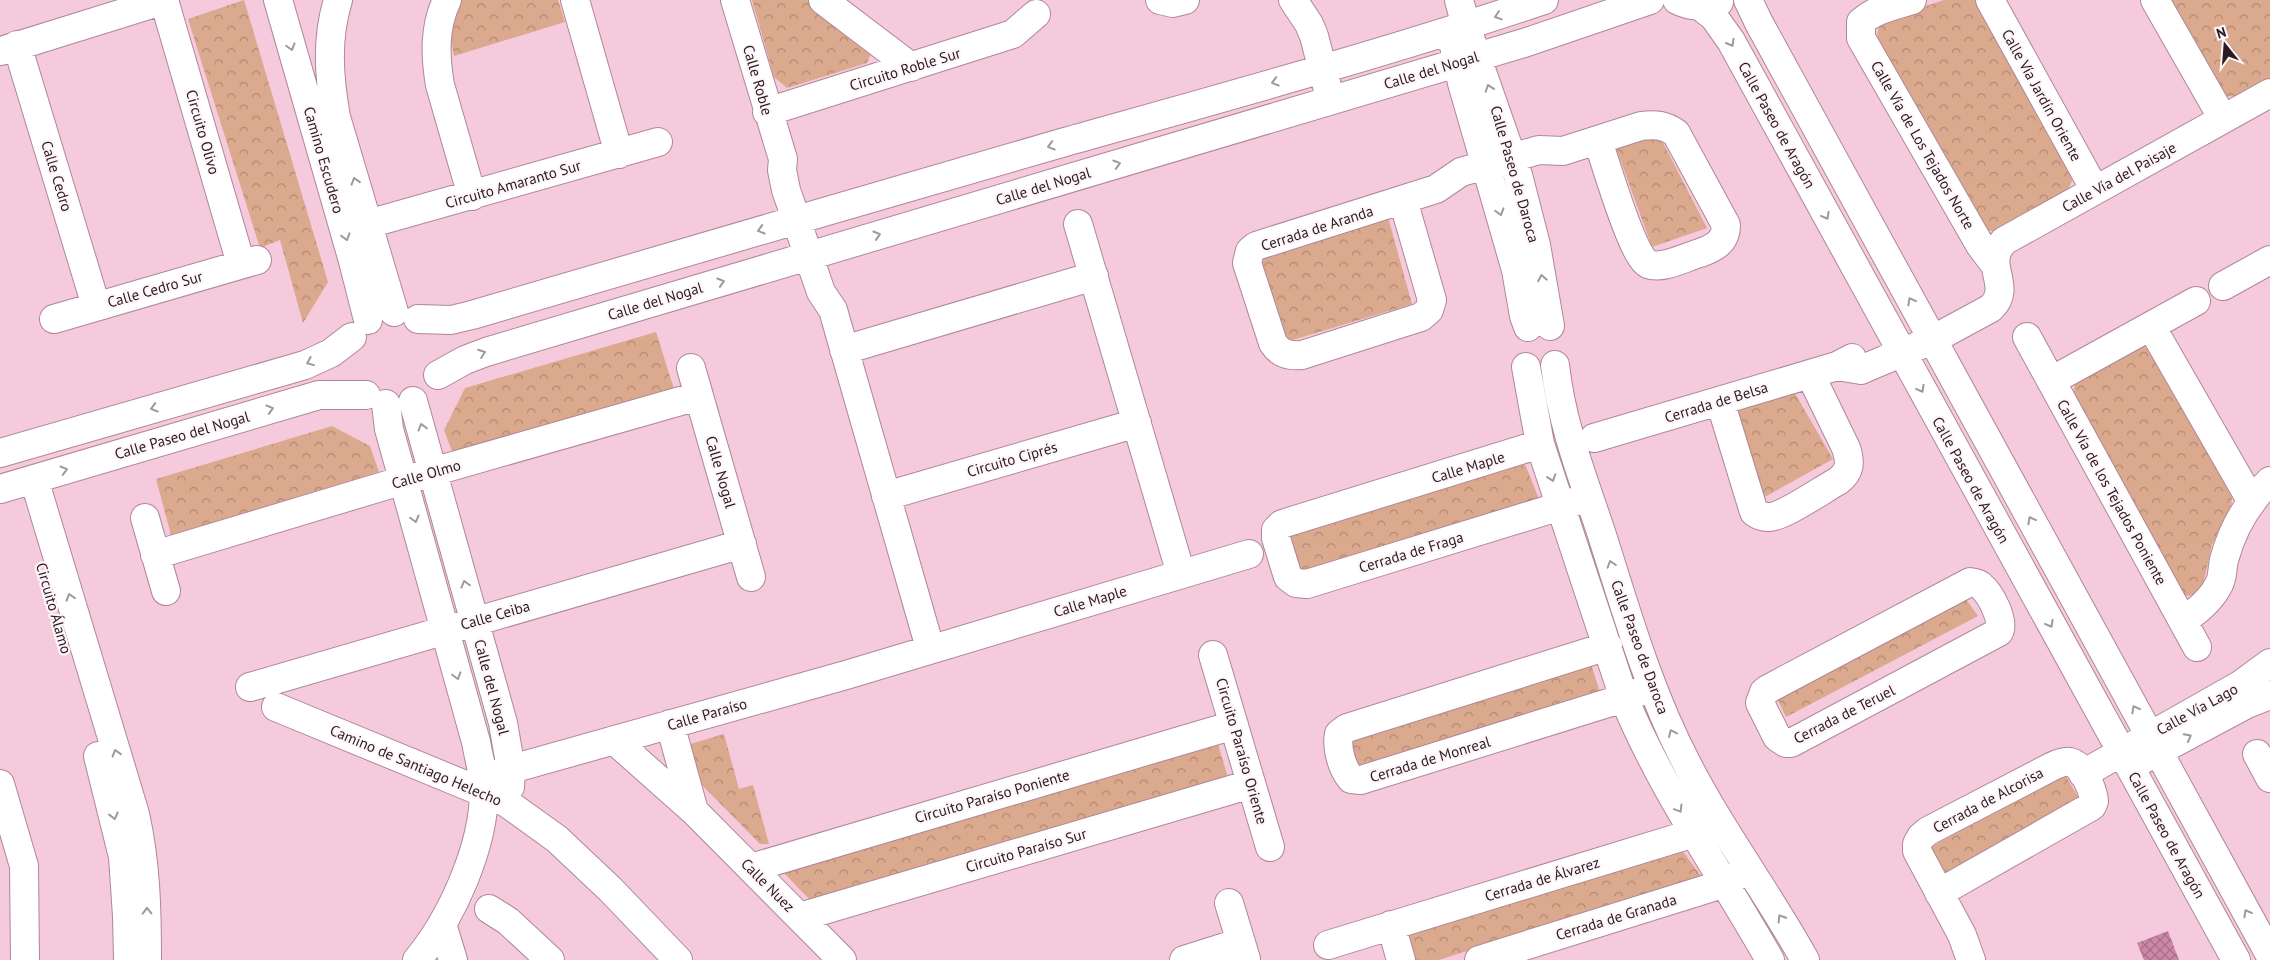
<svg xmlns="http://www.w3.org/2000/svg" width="2270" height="960" viewBox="0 0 2270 960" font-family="'PT Sans',sans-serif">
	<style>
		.park { fill: url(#park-crowns) }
		.building { fill: url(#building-cross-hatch) }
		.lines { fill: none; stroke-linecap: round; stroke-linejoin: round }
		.minor-casing { stroke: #af8798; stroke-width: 30 }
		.minor { stroke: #fff; stroke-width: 28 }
		.oneway { stroke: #9f989c }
		.labels { text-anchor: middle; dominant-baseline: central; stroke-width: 4.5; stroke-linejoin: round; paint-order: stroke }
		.street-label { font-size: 15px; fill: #2a1b22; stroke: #fff6f9 }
	</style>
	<defs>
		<pattern id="park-crowns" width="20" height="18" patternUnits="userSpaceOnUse" patternTransform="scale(1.25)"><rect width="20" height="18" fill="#dba98d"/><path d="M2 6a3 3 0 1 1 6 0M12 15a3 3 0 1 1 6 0" fill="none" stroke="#b28973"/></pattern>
		<pattern id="building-cross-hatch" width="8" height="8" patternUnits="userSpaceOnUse" patternTransform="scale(1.25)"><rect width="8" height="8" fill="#cd88a7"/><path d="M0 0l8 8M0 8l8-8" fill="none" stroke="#a76e88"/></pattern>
	</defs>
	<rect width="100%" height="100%" fill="#f5cadc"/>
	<path class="park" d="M244,0L328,282L303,323L280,240L260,248L188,19Z
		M461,0H558L565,22L454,56L450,34Z
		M752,0H807L872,51L867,63L787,88L774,77Z
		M1944,0H1975L2074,177L2066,193L1993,231L1982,230L1879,45C1876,34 1877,29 1884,20Z
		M2169,0H2270V79C2254,88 2238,102 2220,94Z
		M1658,133L1707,228L1652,247L1616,148Z
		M1388,217L1412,304L1286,342L1255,257Z
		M656,332L674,389L453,454L444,430L465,388Z
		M2141,346L2151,350L2232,497L2231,511L2223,521L2212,545L2202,589L2196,595L2185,596L2181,592L2073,396L2075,383Z
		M1793,390L1833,459L1761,499L1732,407Z
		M332,426L370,446L379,472L171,535L156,479Z
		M1525,464L1539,499L1298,574L1286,538Z
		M1963,595L1978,616L1786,717L1775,694Z
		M1591,664L1600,692L1358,768L1348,737Z
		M724,734L739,789L753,785L769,844H760L697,780L687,745Z
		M1218,744L1228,778L811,901L782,871Z
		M2064,773L2080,800L1946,873L1931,847Z
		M1682,850L1701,876L1439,960H1414L1407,935Z"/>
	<path class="building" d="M2168,931L2179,960H2144L2137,943Z"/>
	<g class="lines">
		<defs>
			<path id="minor" d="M164,0L241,264
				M278,0L353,261L368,320
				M338,0C326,39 329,78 336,117L394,312
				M447,0C434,27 435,56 440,85L472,196
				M575,0L619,154
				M735,0L783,159L782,170L786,190L821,292L833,310L930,648
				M823,0L911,67
				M1160,0L1173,3L1185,0
				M1293,0L1309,24L1314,36L1327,86
				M1459,0L1466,26L1518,175L1536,245L1550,326
				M1677,0C1690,7 1704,7 1719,2
				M1748,0L1759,23L2270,955
				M1912,0C1894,6 1875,9 1861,22V38L1980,245L1995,265
				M1990,0L2095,190
				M2155,0L2223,119
				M1700,6L1714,17L1731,41L2236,960
				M17,45L96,306
				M1454,46L1462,83L1516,270L1524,316L1528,327
				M1,51L165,0
				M767,112L1013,34L1036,14
				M1403,200L1432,300L1429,310L1421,317L1302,355C1289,356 1280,354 1273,343L1247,263L1250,251L1256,246L1436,189L1461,172L1539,150L1563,151L1641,126C1655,124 1665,125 1676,133L1726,225C1726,242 1714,248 1700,253C1685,257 1663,270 1648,264C1633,258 1605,161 1598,141
				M368,224L658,142
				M1078,224L1181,574
				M2223,286L2270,260
				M54,319L257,260
				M418,319L451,320L472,315C670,257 867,199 1065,142C1225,97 1386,53 1544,0
				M2151,326L2252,502
				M2027,337L2197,647
				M844,350L1094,276
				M1555,365C1562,426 1582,475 1601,532C1626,610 1648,689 1686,762C1721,831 1768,893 1805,960
				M1837,366L1861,370L1870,366L1932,340L1991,308C2014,286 1981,265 2004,241L2270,93
				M1526,367L1540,444L1624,698C1662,791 1721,873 1770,960
				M691,368L751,577
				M438,375L465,360L486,352L1524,43L1650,0
				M2051,381L2196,301
				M413,401L503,723L511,769L510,787
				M1720,401L1754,512C1758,515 1762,517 1768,517C1782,518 1823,489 1838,481C1850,472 1851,463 1846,448L1810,374
				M386,404L389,429L476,742C479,759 484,775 484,791C484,846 452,918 417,960
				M1594,438L1837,366L1852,358
				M1540,444L1282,524L1276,530V538L1288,577L1296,583L1307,584L1577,501
				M0,453L305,365L331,353L352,337
				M34,479L135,814C146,863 147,910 147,960
				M0,489L319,395H366
				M886,496L1137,423
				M145,518L166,591
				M155,555L404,480L698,396
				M1970,582C1974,583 1978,583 1981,586C1990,593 2005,621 1999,632L1791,743H1786L1777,737L1760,703L1764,692L1768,689Z
				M2183,621C2197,611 2210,601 2218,586C2223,579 2222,568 2224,560C2232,530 2248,502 2270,481
				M1608,646L1347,728L1339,734C1336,748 1342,768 1351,779L1361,780L1624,698L1652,687
				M1213,655L1270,847
				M250,687L742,544
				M276,707L504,801L557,839L611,890L678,960
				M670,724L694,811
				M614,740L694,811L842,960
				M2257,754L2270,778
				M98,756L123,857L127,916L128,960
				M2142,760L2247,704L2270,695
				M2083,774L2240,685L2270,663
				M483,777L846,675L1249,554
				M0,784L24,866L25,960
				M751,868L1234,725
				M1939,893L2092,806L2094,801C2093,790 2083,765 2070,762C2064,761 2057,764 2051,767L1928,831L1921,837L1917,844V851L1962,935L1971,960
				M1229,903L1246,959
				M489,909L508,921L550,960
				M800,917L1251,784
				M442,924L453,960
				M1391,925L1401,960
				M1328,945L1694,833
				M1184,960L1241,942
				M1479,960L1726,883L1741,873"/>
		</defs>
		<use href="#minor" class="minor-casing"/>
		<use href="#minor" class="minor"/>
	</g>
	<defs><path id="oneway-chevron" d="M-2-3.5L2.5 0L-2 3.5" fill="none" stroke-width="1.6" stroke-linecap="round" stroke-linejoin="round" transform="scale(1.25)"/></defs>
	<g class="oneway">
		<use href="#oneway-chevron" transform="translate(1498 16) rotate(161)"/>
		<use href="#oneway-chevron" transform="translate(1731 43) rotate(60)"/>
		<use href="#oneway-chevron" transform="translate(291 47) rotate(74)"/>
		<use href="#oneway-chevron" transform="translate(1275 82) rotate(164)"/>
		<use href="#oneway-chevron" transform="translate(1489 88) rotate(-109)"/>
		<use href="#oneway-chevron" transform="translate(1051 146) rotate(164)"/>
		<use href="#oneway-chevron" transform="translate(1117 164) rotate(-17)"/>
		<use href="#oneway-chevron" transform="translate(355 181) rotate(-107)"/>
		<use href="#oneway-chevron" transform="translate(1500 212) rotate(74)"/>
		<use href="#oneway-chevron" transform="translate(1826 216) rotate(61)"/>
		<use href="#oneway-chevron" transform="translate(761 230) rotate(164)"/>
		<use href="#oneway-chevron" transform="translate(877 235) rotate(-17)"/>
		<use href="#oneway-chevron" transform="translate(346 237) rotate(74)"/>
		<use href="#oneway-chevron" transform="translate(1542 278) rotate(-100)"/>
		<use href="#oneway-chevron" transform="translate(721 282) rotate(-17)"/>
		<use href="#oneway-chevron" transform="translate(1911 301) rotate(-119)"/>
		<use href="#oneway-chevron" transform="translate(482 353) rotate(-20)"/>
		<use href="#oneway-chevron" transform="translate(310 362) rotate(158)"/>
		<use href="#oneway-chevron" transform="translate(1921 389) rotate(61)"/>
		<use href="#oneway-chevron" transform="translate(154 408) rotate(164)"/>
		<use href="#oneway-chevron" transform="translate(270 409) rotate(-16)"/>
		<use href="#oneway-chevron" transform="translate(422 427) rotate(-105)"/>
		<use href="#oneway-chevron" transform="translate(64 470) rotate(-16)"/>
		<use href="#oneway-chevron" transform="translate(1552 478) rotate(71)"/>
		<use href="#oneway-chevron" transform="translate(415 519) rotate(75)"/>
		<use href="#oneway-chevron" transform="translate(2031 520) rotate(-119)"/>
		<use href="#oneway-chevron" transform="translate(1611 564) rotate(-108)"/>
		<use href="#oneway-chevron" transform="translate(465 584) rotate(-105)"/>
		<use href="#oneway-chevron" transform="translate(70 597) rotate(-107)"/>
		<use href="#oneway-chevron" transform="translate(2050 624) rotate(61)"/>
		<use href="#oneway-chevron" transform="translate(457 676) rotate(74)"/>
		<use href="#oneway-chevron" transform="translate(2135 709) rotate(-119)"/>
		<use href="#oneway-chevron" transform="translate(1672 733) rotate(-115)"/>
		<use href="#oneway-chevron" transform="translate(2188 737) rotate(-28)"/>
		<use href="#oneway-chevron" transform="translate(116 753) rotate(-107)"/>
		<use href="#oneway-chevron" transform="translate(1679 809) rotate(59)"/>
		<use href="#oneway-chevron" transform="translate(114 816) rotate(76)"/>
		<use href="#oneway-chevron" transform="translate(147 911) rotate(-91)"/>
		<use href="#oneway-chevron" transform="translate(2247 913) rotate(-119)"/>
		<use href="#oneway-chevron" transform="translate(1781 918) rotate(-122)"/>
	</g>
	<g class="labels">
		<g class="street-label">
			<text transform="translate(905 69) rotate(-17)">Circuito Roble Sur</text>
			<text transform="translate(1431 70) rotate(-17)">Calle del Nogal</text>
			<text transform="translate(758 80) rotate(74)">Calle Roble</text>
			<text transform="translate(2042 95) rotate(61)">Calle Vía Jardín Oriente</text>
			<text transform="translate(1777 125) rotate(61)">Calle Paseo de Aragón</text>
			<text transform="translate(203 132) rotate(74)">Circuito Olivo</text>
			<text transform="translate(1923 145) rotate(60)">Calle Vía de Los Tejados Norte</text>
			<text transform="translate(324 160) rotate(74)">Camino Escudero</text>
			<text transform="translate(1515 174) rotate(74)">Calle Paseo de Daroca</text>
			<text transform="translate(57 176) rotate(73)">Calle Cedro</text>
			<text transform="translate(2119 177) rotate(-29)">Calle Vía del Paisaje</text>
			<text transform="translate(513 184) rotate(-16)">Circuito Amaranto Sur</text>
			<text transform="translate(1043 186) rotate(-17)">Calle del Nogal</text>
			<text transform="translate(1317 228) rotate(-18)">Cerrada de Aranda</text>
			<text transform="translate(155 289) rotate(-16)">Calle Cedro Sur</text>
			<text transform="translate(655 301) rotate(-17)">Calle del Nogal</text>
			<text transform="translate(1716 402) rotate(-17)">Cerrada de Belsa</text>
			<text transform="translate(182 435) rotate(-16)">Calle Paseo del Nogal</text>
			<text transform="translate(1012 459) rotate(-16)">Circuito Ciprés</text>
			<text transform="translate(1468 467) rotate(-17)">Calle Maple</text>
			<text transform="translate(721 472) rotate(74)">Calle Nogal</text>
			<text transform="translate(426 474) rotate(-16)">Calle Olmo</text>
			<text transform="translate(1971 480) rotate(61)">Calle Paseo de Aragón</text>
			<text transform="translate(2112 492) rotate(61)">Calle Vía de los Tejados Poniente</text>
			<text transform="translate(1411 552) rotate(-17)">Cerrada de Fraga</text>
			<text transform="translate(1090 601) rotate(-17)">Calle Maple</text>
			<text transform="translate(54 608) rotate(74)">Circuito Álamo</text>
			<text transform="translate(495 615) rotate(-16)">Calle Ceiba</text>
			<text transform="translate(1640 647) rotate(70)">Calle Paseo de Daroca</text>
			<text transform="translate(492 687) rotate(75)">Calle del Nogal</text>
			<text transform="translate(2197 709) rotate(-29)">Calle Vía Lago</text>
			<text transform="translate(707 714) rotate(-16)">Calle Paraíso</text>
			<text transform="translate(1844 714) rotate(-27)">Cerrada de Teruel</text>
			<text transform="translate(1242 751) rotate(74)">Circuito Paraíso Oriente</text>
			<text transform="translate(1430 759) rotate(-17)">Cerrada de Monreal</text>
			<text transform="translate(416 765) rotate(23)">Camino de Santiago Helecho</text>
			<text transform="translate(992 796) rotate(-16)">Circuito Paraíso Poniente</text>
			<text transform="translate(1988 800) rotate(-28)">Cerrada de Alcorisa</text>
			<text transform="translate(2167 835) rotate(61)">Calle Paseo de Aragón</text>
			<text transform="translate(1026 850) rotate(-16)">Circuito Paraíso Sur</text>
			<text transform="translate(1542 879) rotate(-17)">Cerrada de Álvarez</text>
			<text transform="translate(768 885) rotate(45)">Calle Nuez</text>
			<text transform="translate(1616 917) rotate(-17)">Cerrada de Granada</text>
		</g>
	</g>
	<g transform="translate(2225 45) rotate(343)" stroke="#fff6f9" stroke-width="4" paint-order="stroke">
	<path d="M0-4L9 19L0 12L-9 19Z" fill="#2a1b22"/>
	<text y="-8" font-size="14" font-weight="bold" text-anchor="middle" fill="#2a1b22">N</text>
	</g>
</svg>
